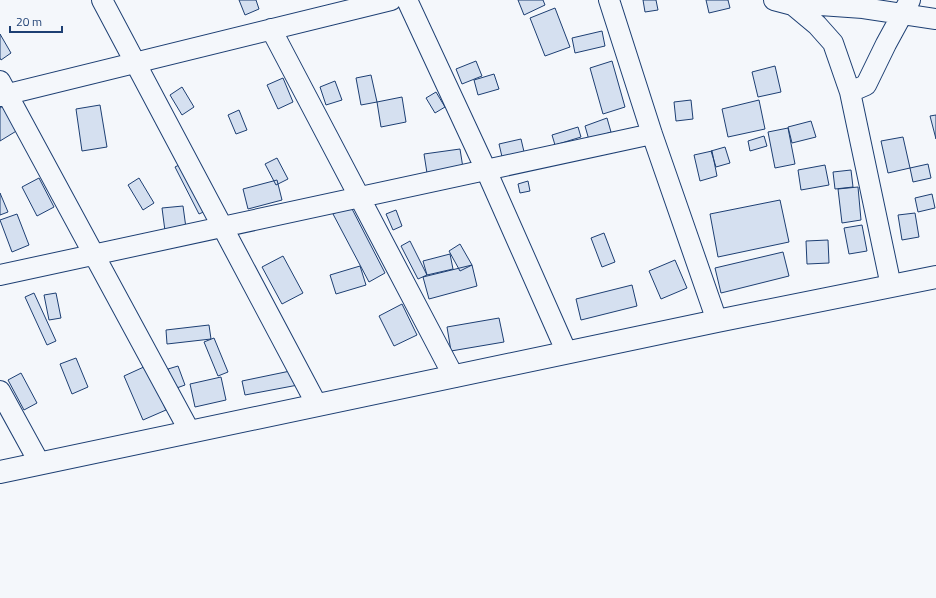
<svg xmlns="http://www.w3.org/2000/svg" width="936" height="598" viewBox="0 0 936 598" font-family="'Titillium Web',sans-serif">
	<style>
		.building { fill: #d5e0f0; stroke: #1d3f73 }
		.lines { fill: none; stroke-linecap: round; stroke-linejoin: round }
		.minor-casing { stroke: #1d3f73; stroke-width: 22 }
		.major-casing { stroke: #1d3f73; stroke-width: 24 }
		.minor { stroke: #f4f7fb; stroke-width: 20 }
		.major { stroke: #f4f7fb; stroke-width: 22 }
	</style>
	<rect width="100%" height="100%" fill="#f4f7fb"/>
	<path class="building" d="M239,0H256L259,9L245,15Z
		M518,0H543L545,5L524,15Z
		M643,0H656L658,10L645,12Z
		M706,0H728L730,8L709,13Z
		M555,8L570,47L545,56L530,18Z
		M602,31L605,46L575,53L572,38Z
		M0,34L11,53L1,60L0,58Z
		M476,61L482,76L462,84L456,69Z
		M612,61L625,107L603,114L590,68Z
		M775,66L781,92L758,97L752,72Z
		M494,74L499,89L478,95L474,80Z
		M371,75L377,102L361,105L356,78Z
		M283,78L293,102L278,109L267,85Z
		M335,81L342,100L326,105L320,87Z
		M182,87L194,107L182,115L170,95Z
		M436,92L445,107L435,113L426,98Z
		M402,97L406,122L381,127L377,102Z
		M691,100L693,119L676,121L674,102Z
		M759,100L765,129L728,137L722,109Z
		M100,105L107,147L82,151L76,109Z
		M3,106L18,130L0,141V108Z
		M239,110L247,130L236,134L228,115Z
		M936,115V139L930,116Z
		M607,118L611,132L589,140L585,126Z
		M811,121L816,137L792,143L788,127Z
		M578,127L581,137L555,145L552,135Z
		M788,128L795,164L775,168L768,132Z
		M764,136L767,146L750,151L748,141Z
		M903,137L910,168L888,173L881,141Z
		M521,139L525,156L503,161L499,144Z
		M725,147L730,163L716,167L711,151Z
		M460,149L463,168L427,173L424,154Z
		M712,151L717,176L700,181L694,155Z
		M277,158L288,179L276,185L265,164Z
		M185,162L210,209L199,214L175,167Z
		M928,164L931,178L913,182L910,168Z
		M825,165L829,185L801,190L798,170Z
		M851,170L853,187L835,189L833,172Z
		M39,178L54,207L37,216L22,187Z
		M139,178L154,203L143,210L128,185Z
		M277,180L282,200L248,209L243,189Z
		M528,181L530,191L520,193L518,184Z
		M858,187L861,220L842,223L838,189Z
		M0,193L8,212L0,215Z
		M932,194L935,208L918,212L915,198Z
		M780,200L789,242L718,257L710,214Z
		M350,205L385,273L369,282L333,214Z
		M183,206L186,228L165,231L162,208Z
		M396,210L402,226L393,230L386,214Z
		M915,213L919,237L902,240L898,215Z
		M17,214L29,245L12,252L0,220Z
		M862,225L867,251L849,254L844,228Z
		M604,233L615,262L602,267L591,238Z
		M828,240L829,263L807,264L806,241Z
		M410,241L427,275L418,279L401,246Z
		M460,244L472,265L460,271L449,251Z
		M783,252L789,276L721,293L715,268Z
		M450,254L453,269L427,275L423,261Z
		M283,256L303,293L282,304L262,267Z
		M675,260L687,288L661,299L649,271Z
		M472,265L477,286L429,299L423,277Z
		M360,266L366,285L336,294L330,275Z
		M632,285L637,306L581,320L576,299Z
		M34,293L56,341L47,345L25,297Z
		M56,293L61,318L49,320L44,295Z
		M402,304L417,335L394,346L379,316Z
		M499,318L504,342L451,351L447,327Z
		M209,325L211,339L167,344L166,330Z
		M214,338L228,372L218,376L204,342Z
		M76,358L88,387L72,394L60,364Z
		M146,366L166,410L143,420L124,376Z
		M178,366L185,385L174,389L168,369Z
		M295,370L298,385L245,395L242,381Z
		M21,373L37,403L24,410L8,380Z
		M221,377L226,400L195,407L190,384Z"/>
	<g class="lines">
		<defs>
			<path id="minor" d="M102,0L317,405
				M407,0L486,170L567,353
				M609,0L652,134L717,321
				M774,0L793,5H820L863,8L936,19
				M793,5L817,25L833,43L850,92L891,286
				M271,29L454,377
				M0,81L190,432
				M850,92L866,85L886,44L910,0
				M0,96L391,0
				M0,275L652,134
				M0,391L40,464"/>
			<path id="major" d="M0,472L717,321L936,277"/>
		</defs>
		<use href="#minor" class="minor-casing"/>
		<use href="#major" class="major-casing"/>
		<use href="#minor" class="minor"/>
		<use href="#major" class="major"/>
	</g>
	<path d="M10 26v6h52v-6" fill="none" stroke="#1d3f73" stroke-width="2"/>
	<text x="16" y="26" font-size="12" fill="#1d3f73" stroke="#f4f7fb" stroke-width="3" paint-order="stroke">20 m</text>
</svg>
